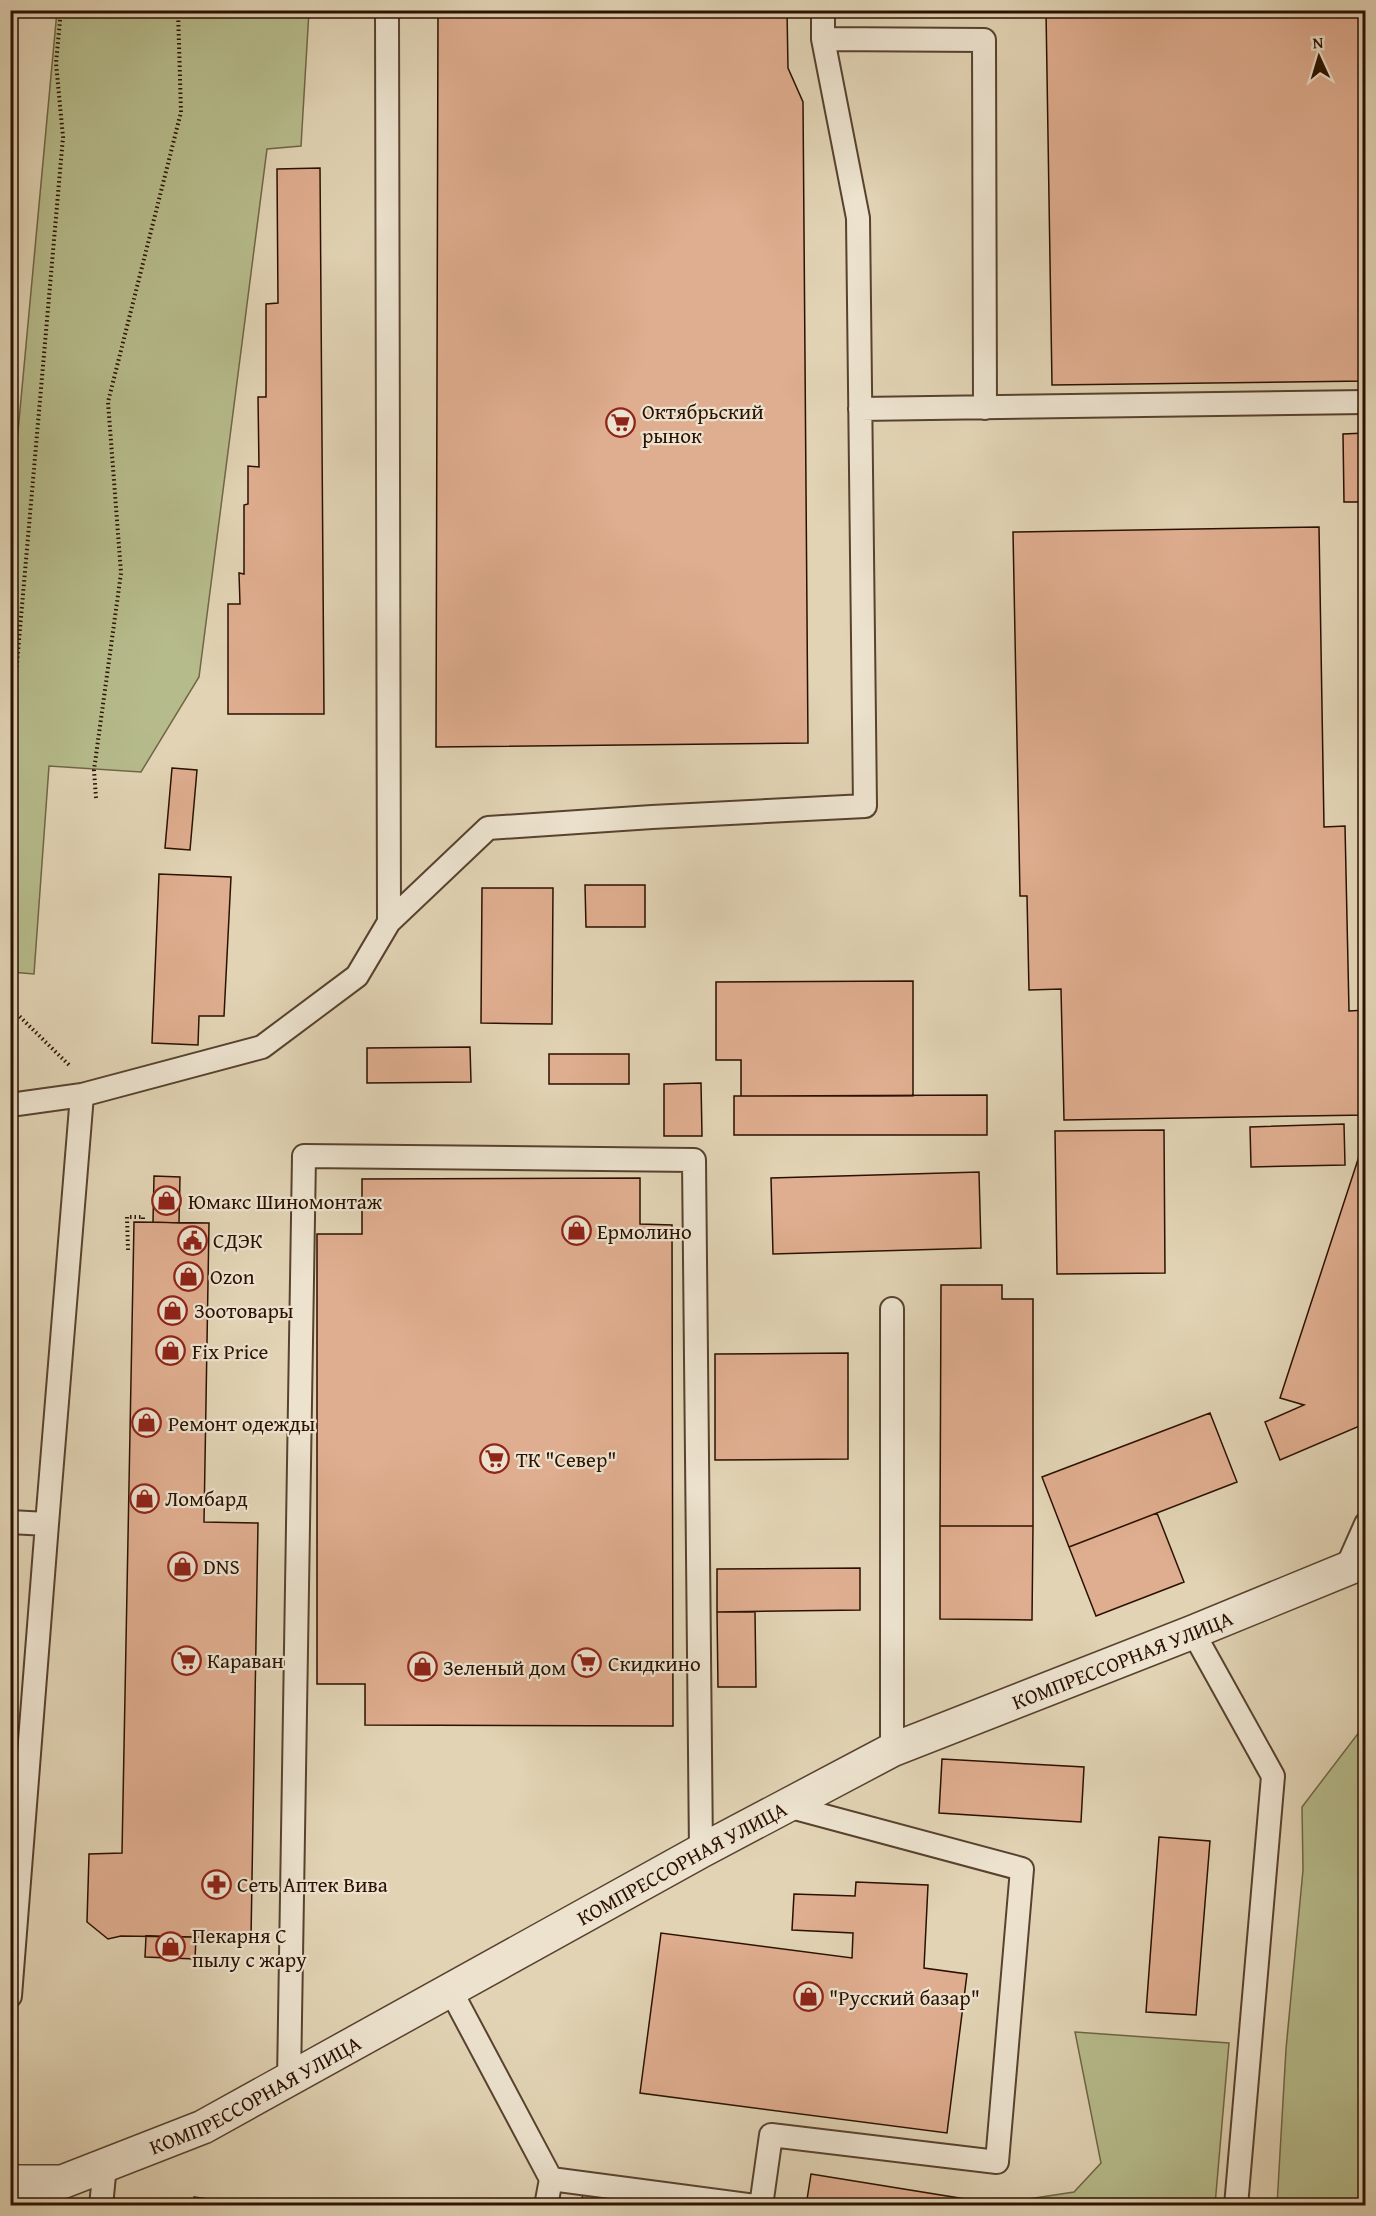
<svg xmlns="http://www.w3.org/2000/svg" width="1376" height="2216" viewBox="0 0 1376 2216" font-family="'Gentium Book Plus',serif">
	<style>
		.green { fill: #b6bb8b; stroke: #706646; stroke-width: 1.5 }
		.building { fill: #dfad8f; stroke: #2b1101; stroke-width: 1.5 }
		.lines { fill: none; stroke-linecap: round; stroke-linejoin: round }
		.lane-casing { stroke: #58422e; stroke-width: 26 }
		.street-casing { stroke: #58422e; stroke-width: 36 }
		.path { stroke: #2b1101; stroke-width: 4; stroke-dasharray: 1.5 3; stroke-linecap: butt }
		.lane { stroke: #ece2ce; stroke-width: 22 }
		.street { stroke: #ece2ce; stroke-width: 33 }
		.labels { text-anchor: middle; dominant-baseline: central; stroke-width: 4.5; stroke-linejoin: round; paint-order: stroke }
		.poi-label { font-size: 21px; fill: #2b1101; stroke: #ece2ce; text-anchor: start }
		.street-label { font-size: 21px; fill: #2b1101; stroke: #ece2ce }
	</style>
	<rect width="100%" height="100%" fill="#e1d3b4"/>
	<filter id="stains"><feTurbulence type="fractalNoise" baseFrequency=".00333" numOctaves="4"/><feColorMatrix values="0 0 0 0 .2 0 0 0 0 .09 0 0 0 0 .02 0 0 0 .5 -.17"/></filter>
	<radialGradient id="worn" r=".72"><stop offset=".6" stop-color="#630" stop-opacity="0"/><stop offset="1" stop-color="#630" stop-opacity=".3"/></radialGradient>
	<path class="green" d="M57,11H309L301,146L267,149L199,677L141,772L49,766L34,974L11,972V507Z
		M1363,1727H1366L1365,2205H1277L1286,2049L1303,1870L1302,1807Z
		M1075,2032L1229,2043L1215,2205H1021L1022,2200L1074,2192L1101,2163Z"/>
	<path class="building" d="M438,10H787L788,68L803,102L808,743L436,747Z
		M1366,10V381L1052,385L1046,11Z
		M320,168L324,714H228V604H240L239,573L244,574V505L248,504V466L259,467L258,397H266V304L278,303L277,169Z
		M1366,433V502H1344L1343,434Z
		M1319,527L1324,827L1345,826L1349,1011L1366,1010V1115L1064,1120L1061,989L1029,990L1027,896H1020L1013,532Z
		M172,768L197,770L190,850L165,848Z
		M159,874L231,877L224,1016H199L198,1045L152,1043Z
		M585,885H645V927H586Z
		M482,888H553L552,1024L481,1023Z
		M913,981V1096H741V1060H716V982Z
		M470,1047L471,1082L367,1083V1048Z
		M549,1054H629V1084H549Z
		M701,1083L702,1136H664V1084Z
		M987,1095V1135H734V1096Z
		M1344,1124L1345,1165L1251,1167L1250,1127Z
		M1164,1130L1165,1273L1057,1274L1055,1131Z
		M1366,1135V1415L1362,1425L1280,1460L1265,1422L1304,1405L1280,1398Z
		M979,1172L981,1248L773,1254L771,1178Z
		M154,1176L180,1177L179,1223L153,1222Z
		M640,1178V1224L672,1225L673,1726L365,1725V1684H317V1234H362V1179Z
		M134,1222L209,1223L204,1522L258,1523L251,1938L121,1936L108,1939L87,1922L89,1854L122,1853Z
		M941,1285H1002V1299H1033V1526H940Z
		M848,1353V1459L715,1460V1354Z
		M1210,1413L1237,1482L1069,1547L1042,1477Z
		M1157,1513L1184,1582L1096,1616L1069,1547Z
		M940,1526H1033L1032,1620L940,1619Z
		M860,1568V1610L717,1612V1569Z
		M717,1612H755L756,1687H718Z
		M942,1759L1084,1767L1081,1822L939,1813Z
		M1159,1837L1210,1841L1196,2015L1146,2012Z
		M856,1882L928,1885L924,1968L967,1974L947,2133L640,2093L661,1933L852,1958L853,1933L792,1930L794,1894L855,1896Z
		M146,1936L196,1937L195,1959L145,1957Z
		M811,2174L990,2203V2206H806Z
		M583,2193L664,2206H581Z
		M194,2197L260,2206H193Z"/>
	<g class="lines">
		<defs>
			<path id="lane" d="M823,39L984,40L985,408
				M860,409L1366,402
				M389,922L488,828L652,817L865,806L858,218L823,39V10
				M10,1105L82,1095L262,1047L357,976L389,922L387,10
				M892,1309V1750
				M10,1522L47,1524L82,1095
				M1346,1569L1366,1524
				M1193,1632L1273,1776L1236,2206
				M451,1991L551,2179L755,2206
				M10,1996L47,1524
				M289,2080L304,1156L694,1160L701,1851
				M101,2206L105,2165
				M546,2206L551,2179
				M761,2206L771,2135L997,2162L1022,1869L787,1806"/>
			<g id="street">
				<path id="s1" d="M10,2182H62L203,2127L701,1851L892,1750L1193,1632L1366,1561"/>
			</g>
		</defs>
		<use href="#lane" class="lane-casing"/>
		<use href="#street" class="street-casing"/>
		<path class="path" d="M10,743L63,137L56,63L61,10
			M96,798L94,770L121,573L108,402L181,112L178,10
			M10,1007L69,1065
			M128,1250L127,1217H143V1222"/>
		<use href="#lane" class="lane"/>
		<use href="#street" class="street"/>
	</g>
	<defs>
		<symbol id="supermarket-ring" viewBox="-11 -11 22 22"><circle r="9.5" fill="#ece2ce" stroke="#8f2418" stroke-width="1.5"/><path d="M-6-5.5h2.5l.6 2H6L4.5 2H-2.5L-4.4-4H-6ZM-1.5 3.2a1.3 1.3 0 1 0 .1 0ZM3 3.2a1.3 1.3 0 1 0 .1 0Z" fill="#8f2418"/></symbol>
		<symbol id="shop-ring" viewBox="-11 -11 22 22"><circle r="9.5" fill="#ece2ce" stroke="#8f2418" stroke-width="1.5"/><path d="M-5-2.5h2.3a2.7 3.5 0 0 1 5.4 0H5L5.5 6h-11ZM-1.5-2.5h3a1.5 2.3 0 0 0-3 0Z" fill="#8f2418"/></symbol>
		<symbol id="civic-ring" viewBox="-11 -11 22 22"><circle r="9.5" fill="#ece2ce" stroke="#8f2418" stroke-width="1.5"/><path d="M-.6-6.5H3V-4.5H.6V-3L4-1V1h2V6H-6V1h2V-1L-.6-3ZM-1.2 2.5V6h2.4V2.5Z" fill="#8f2418"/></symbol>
		<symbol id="pharmacy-ring" viewBox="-11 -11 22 22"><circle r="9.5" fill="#ece2ce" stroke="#8f2418" stroke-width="1.5"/><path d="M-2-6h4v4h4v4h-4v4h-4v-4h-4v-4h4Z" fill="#8f2418"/></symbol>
	</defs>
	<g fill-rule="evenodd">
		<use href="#supermarket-ring" x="604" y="406" width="33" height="33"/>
		<use href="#shop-ring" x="150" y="1184" width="33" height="33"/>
		<use href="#shop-ring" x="560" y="1214" width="33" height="33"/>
		<use href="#civic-ring" x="176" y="1224" width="33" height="33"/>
		<use href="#shop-ring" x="172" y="1260" width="33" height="33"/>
		<use href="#shop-ring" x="156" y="1294" width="33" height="33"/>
		<use href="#shop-ring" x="154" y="1334" width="33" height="33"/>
		<use href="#shop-ring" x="130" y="1406" width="33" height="33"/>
		<use href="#supermarket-ring" x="478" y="1442" width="33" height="33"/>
		<use href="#shop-ring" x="128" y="1482" width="33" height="33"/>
		<use href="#shop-ring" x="166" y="1550" width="33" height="33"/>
		<use href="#supermarket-ring" x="170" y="1644" width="33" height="33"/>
		<use href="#supermarket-ring" x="570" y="1646" width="33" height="33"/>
		<use href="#shop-ring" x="406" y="1650" width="33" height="33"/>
		<use href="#pharmacy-ring" x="200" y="1868" width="33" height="33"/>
		<use href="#shop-ring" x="154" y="1930" width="33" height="33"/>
		<use href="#shop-ring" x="792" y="1980" width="33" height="33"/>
	</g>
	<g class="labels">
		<g class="poi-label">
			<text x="642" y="411">Октябрьский<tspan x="642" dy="24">рынок</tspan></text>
			<text x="188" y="1201">Юмакс Шиномонтаж</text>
			<text x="597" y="1231">Ермолино</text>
			<text x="213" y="1240">СДЭК</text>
			<text x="210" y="1276">Ozon</text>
			<text x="194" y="1310">Зоотовары</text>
			<text x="192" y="1351">Fix Price</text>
			<text x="168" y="1423">Ремонт одежды</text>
			<text x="516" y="1459">ТК "Север"</text>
			<text x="165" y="1498">Ломбард</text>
			<text x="203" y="1566">DNS</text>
			<text x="207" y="1660">Караван</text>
			<text x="608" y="1663">Скидкино</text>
			<text x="443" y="1667">Зеленый дом</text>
			<text x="237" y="1884">Сеть Аптек Вива</text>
			<text x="192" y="1935">Пекарня С<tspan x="192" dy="24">пылу с жару</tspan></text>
			<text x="829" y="1997">"Русский базар"</text>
		</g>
		<g class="street-label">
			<text stroke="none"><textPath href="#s1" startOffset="1236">КОМПРЕССОРНАЯ УЛИЦА</textPath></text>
			<text stroke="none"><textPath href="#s1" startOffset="750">КОМПРЕССОРНАЯ УЛИЦА</textPath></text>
			<text stroke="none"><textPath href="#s1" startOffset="264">КОМПРЕССОРНАЯ УЛИЦА</textPath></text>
		</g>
	</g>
	<rect width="1376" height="2216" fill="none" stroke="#e1d3b4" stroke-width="36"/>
	<rect x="12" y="12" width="1352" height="2192" fill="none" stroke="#2b1101" stroke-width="3"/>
	<rect x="18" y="18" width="1340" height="2180" fill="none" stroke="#2b1101" stroke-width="1.5"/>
	<g transform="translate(1319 57) rotate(356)" stroke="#ece2ce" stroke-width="4.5" paint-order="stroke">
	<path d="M0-4.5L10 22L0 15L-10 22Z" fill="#2b1101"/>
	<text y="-9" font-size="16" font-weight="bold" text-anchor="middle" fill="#2b1101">N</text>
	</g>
	<rect width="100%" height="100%" filter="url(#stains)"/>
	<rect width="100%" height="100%" fill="url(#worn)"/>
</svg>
